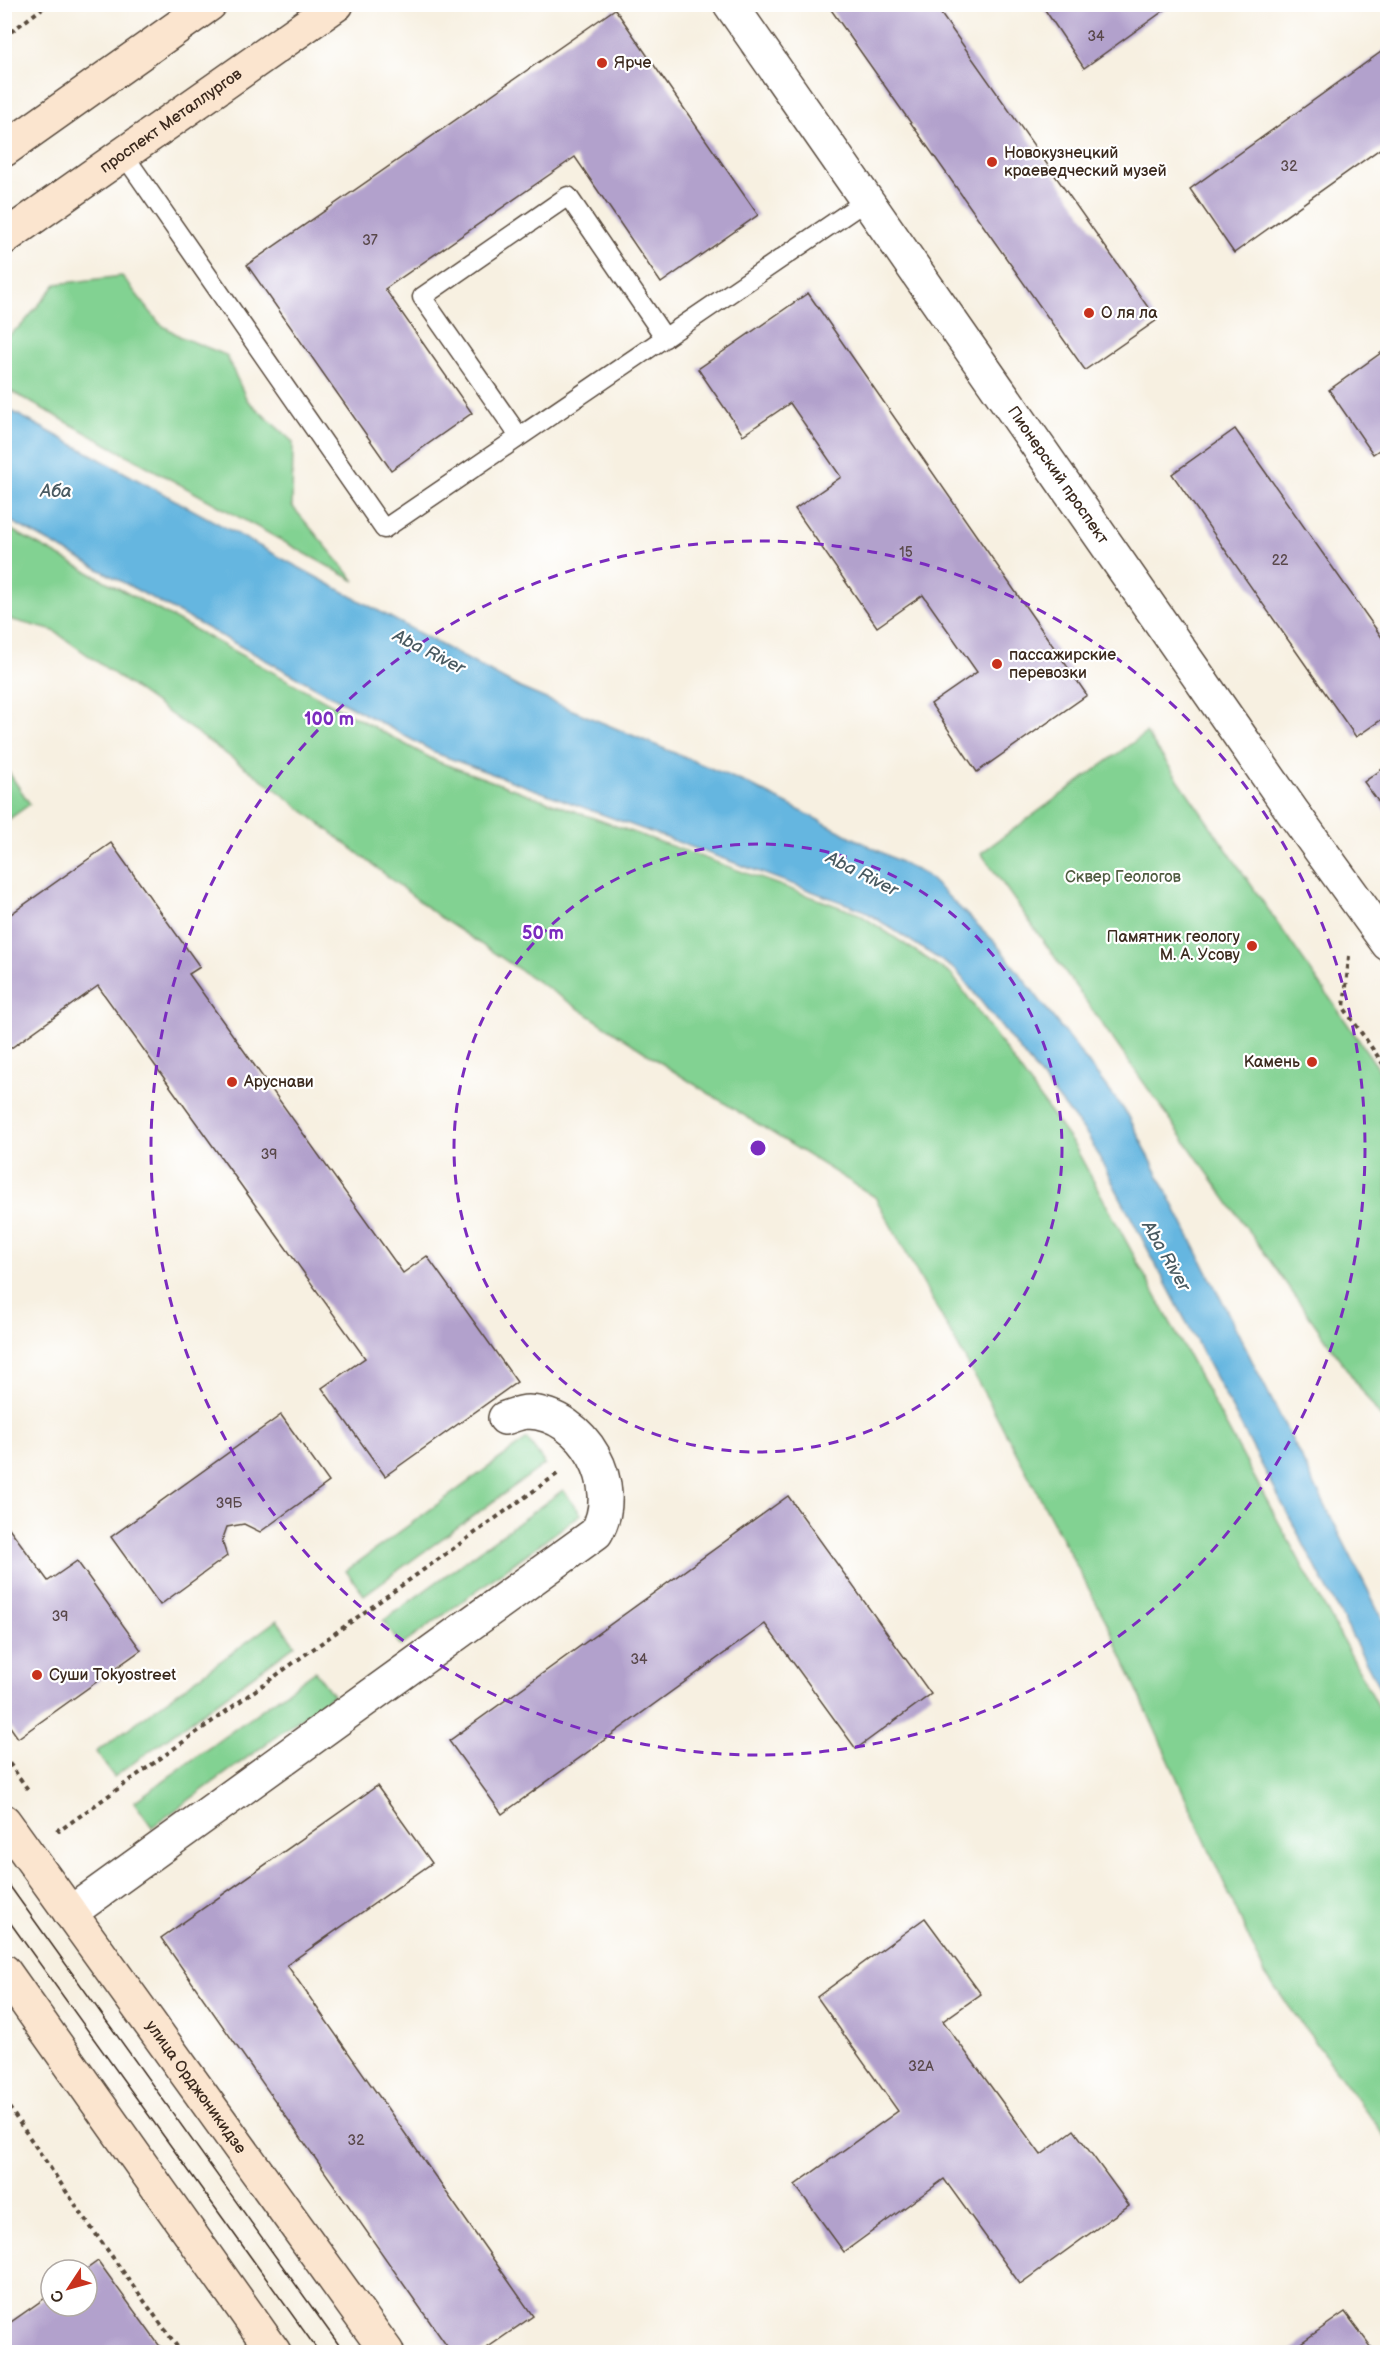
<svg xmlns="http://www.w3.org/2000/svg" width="1392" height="2357" viewBox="0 0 1392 2357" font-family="'Balsamiq Sans',sans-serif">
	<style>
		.green { fill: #82d292; stroke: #5e7e58; stroke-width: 1.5 }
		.water { fill: #65b6e0; stroke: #50707f; stroke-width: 1.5 }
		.building { fill: #b2a1cc }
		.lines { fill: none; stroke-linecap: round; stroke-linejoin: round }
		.service-casing { stroke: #57483b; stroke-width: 21 }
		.minor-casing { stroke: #57483b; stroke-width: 36 }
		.tertiary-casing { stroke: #57483b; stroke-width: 36 }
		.secondary-casing { stroke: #57483b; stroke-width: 36 }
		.path { stroke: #57483b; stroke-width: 4; stroke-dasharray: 4.5 4.5; stroke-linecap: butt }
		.service { stroke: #fff; stroke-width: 18 }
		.minor { stroke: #fff; stroke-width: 33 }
		.tertiary { stroke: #fff; stroke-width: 33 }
		.secondary { stroke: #fbe5cf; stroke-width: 33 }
		.tram { stroke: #3b2a1e; stroke-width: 1.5 }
		.ring { fill: none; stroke: #7b2cbf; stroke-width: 3; stroke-dasharray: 10 8 }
		.poi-dot { fill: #c8321e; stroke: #fff; stroke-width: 2 }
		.labels { text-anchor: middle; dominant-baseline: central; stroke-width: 4.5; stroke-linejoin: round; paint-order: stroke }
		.number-label { font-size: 14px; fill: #59484a }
		.poi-label { font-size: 16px; fill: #3b2a1e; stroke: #fff; text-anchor: start }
		.street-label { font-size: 16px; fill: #3b2a1e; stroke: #fff }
		.park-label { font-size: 16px; fill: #505c41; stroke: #fff }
		.water-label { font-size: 18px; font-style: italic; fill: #4a5b62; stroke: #fff }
		.centre { fill: #7b2cbf; stroke: #fff; stroke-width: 3 }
		.ring-label { font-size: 18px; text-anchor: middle; font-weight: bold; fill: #7b2cbf; stroke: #fff; stroke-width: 4.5; stroke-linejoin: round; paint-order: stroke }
	</style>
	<rect width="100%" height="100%" fill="#fff"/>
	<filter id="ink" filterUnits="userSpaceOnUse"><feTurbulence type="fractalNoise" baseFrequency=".0167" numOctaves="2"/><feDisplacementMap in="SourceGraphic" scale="12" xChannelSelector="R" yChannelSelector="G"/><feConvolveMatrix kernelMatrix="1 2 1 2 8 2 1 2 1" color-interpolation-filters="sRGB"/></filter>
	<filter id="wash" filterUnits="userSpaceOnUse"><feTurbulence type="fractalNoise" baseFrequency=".008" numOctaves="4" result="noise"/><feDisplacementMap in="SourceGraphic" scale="24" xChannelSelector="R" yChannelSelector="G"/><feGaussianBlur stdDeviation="1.35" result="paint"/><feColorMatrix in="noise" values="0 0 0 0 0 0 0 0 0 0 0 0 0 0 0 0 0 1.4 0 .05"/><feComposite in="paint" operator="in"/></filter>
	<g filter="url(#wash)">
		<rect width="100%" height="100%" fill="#f7f0e1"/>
		<path class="green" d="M122,276L160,324L181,337L226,355L247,400L293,442L292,506L355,581L5,388V338L23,324L56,284Z
			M4,526L436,761L859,914L952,975L1075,1147L1387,1722V2139L1265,1974L1107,1623L993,1409L875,1197L678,1074L441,918L278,791L54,631L5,618Z
			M1146,733L1387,1081V1426L981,853Z
			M5,767L30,804L5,822H4Z
			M527,1439L545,1464L364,1595L346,1571Z
			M563,1490L581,1514L401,1646L383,1621Z
			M277,1620L295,1645L114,1777L96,1752Z
			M315,1671L333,1695L152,1827L134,1802Z"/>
		<path class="water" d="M4,407L520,688L748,784L926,875L995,942L1128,1115L1387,1628V1702L1088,1136L956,970L863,910L438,754L5,518Z"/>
		<g id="blocks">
			<path class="building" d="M827,4H934L1157,320L1085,370Z
				M1041,4H1173L1084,68Z
				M615,9L758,215L661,283L575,157L385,289L472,413L391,470L247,265Z
				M1388,47V143L1234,253L1190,189Z
				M808,293L1087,695L977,772L931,704L977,672L923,595L877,627L795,509L841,477L790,403L743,435L698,369Z
				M1388,348V444L1373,454L1329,390Z
				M1235,429L1388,646V715L1356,737L1172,474Z
				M1388,765V815L1364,782Z
				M111,843L200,967L189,974L403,1273L427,1256L517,1382L385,1476L322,1388L365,1358L98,986L4,1053V919Z
				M281,1415L329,1482L260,1532L244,1524L227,1527L222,1541L227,1556L160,1605L111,1537Z
				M788,1496L931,1694L856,1749L765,1624L502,1814L449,1741Z
				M4,1521L48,1581L77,1561L141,1650L18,1738L4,1718Z
				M377,1786L432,1863L287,1965L533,2316L481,2352H451L161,1938Z
				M925,1918L981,1994L943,2021L1041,2155L1074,2130L1129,2205L1020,2284L944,2179L844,2252L795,2185L898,2111L817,1997Z
				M98,2261L164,2352H4V2327L51,2294V2306H87V2269Z
				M1345,2312L1375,2352H1288Z"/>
		</g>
	</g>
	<g filter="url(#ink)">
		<use href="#blocks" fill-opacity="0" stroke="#57483b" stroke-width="1.5"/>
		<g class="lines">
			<defs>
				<path id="service" d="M124,155L384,529L867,200
					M519,436L422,297L568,196L665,338"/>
				<path id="minor" d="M70,1913L596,1533C624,1486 584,1414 528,1412C520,1412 512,1416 505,1418"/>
				<g id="tertiary">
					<path id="s1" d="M730,4L1292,811L1388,944"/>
				</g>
				<g id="secondary">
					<path d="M4,150L210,4"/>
					<path id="s2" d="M4,238L337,4"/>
					<path id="s3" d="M4,1821L387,2352"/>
					<path d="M4,1971L274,2352"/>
				</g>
			</defs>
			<use href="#service" class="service-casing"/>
			<use href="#minor" class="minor-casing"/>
			<use href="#tertiary" class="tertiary-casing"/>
			<use href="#secondary" class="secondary-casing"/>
			<path class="path" d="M4,37L48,4
				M1349,956L1344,1008L1388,1071
				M4,1756L29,1791
				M57,1828L59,1831L560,1472
				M4,2100L85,2219L181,2352"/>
			<use href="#service" class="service"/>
			<use href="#minor" class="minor"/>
			<use href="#tertiary" class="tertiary"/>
			<use href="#secondary" class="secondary"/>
			<path class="tram" d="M4,1878L344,2352
				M4,1914L319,2352"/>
		</g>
	</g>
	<g class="ring">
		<circle cx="758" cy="1148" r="304"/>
		<circle cx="758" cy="1148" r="607"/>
	</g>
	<g class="poi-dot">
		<circle cx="602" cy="63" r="6"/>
		<circle cx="992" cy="162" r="6"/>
		<circle cx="1089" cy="313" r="6"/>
		<circle cx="997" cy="664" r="6"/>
		<circle cx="1252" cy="946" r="6"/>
		<circle cx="1312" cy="1062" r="6"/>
		<circle cx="232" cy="1082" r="6"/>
		<circle cx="37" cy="1675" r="6"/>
	</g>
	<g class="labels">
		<g class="number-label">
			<text x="1096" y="36">34</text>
			<text x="1289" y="166">32</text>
			<text x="370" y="240">37</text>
			<text x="906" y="552">15</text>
			<text x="1280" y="560">22</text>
			<text x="269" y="1154">39</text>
			<text x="229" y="1503">39Б</text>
			<text x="60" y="1616">39</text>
			<text x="639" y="1659">34</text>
			<text x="921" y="2066">32А</text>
			<text x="356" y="2140">32</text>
		</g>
		<g class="poi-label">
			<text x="614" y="63">Ярче</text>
			<text x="1004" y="153">Новокузнецкий<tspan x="1004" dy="18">краеведческий музей</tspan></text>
			<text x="1101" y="313">О ля ла</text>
			<text x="1009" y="655">пассажирские<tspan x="1009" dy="18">перевозки</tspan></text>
			<text x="1240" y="937" text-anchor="end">Памятник геологу<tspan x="1240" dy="18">М. А. Усову</tspan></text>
			<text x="1300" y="1062" text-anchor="end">Камень</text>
			<text x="244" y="1082">Аруснави</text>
			<text x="49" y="1675">Суши Tokyostreet</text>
		</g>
		<g class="street-label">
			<text stroke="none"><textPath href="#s2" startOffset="204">проспект Металлургов</textPath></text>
			<text stroke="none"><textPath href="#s1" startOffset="574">Пионерский проспект</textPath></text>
			<text stroke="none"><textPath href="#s3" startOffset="328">улица Орджоникидзе</textPath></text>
		</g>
		<g class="park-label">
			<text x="1123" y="877">Сквер Геологов</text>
		</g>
		<g class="water-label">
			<text x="56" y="491">Аба</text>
			<text transform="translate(429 652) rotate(27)">Aba River</text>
			<text transform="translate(862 874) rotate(27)">Aba River</text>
			<text transform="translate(1166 1256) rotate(60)">Aba River</text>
		</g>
	</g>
	<circle cx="758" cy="1148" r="9" class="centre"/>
	<g class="ring-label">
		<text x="329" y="725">100 m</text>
		<text x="543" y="939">50 m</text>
	</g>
	<rect width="1392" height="2357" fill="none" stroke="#fff" stroke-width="24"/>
	<g transform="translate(69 2288) rotate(234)"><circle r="28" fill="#ffffff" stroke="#b1aaa5" stroke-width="1.5"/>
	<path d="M0-4.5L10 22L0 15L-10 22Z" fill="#c8321e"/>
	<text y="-9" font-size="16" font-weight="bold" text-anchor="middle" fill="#3b2a1e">С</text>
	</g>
</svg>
